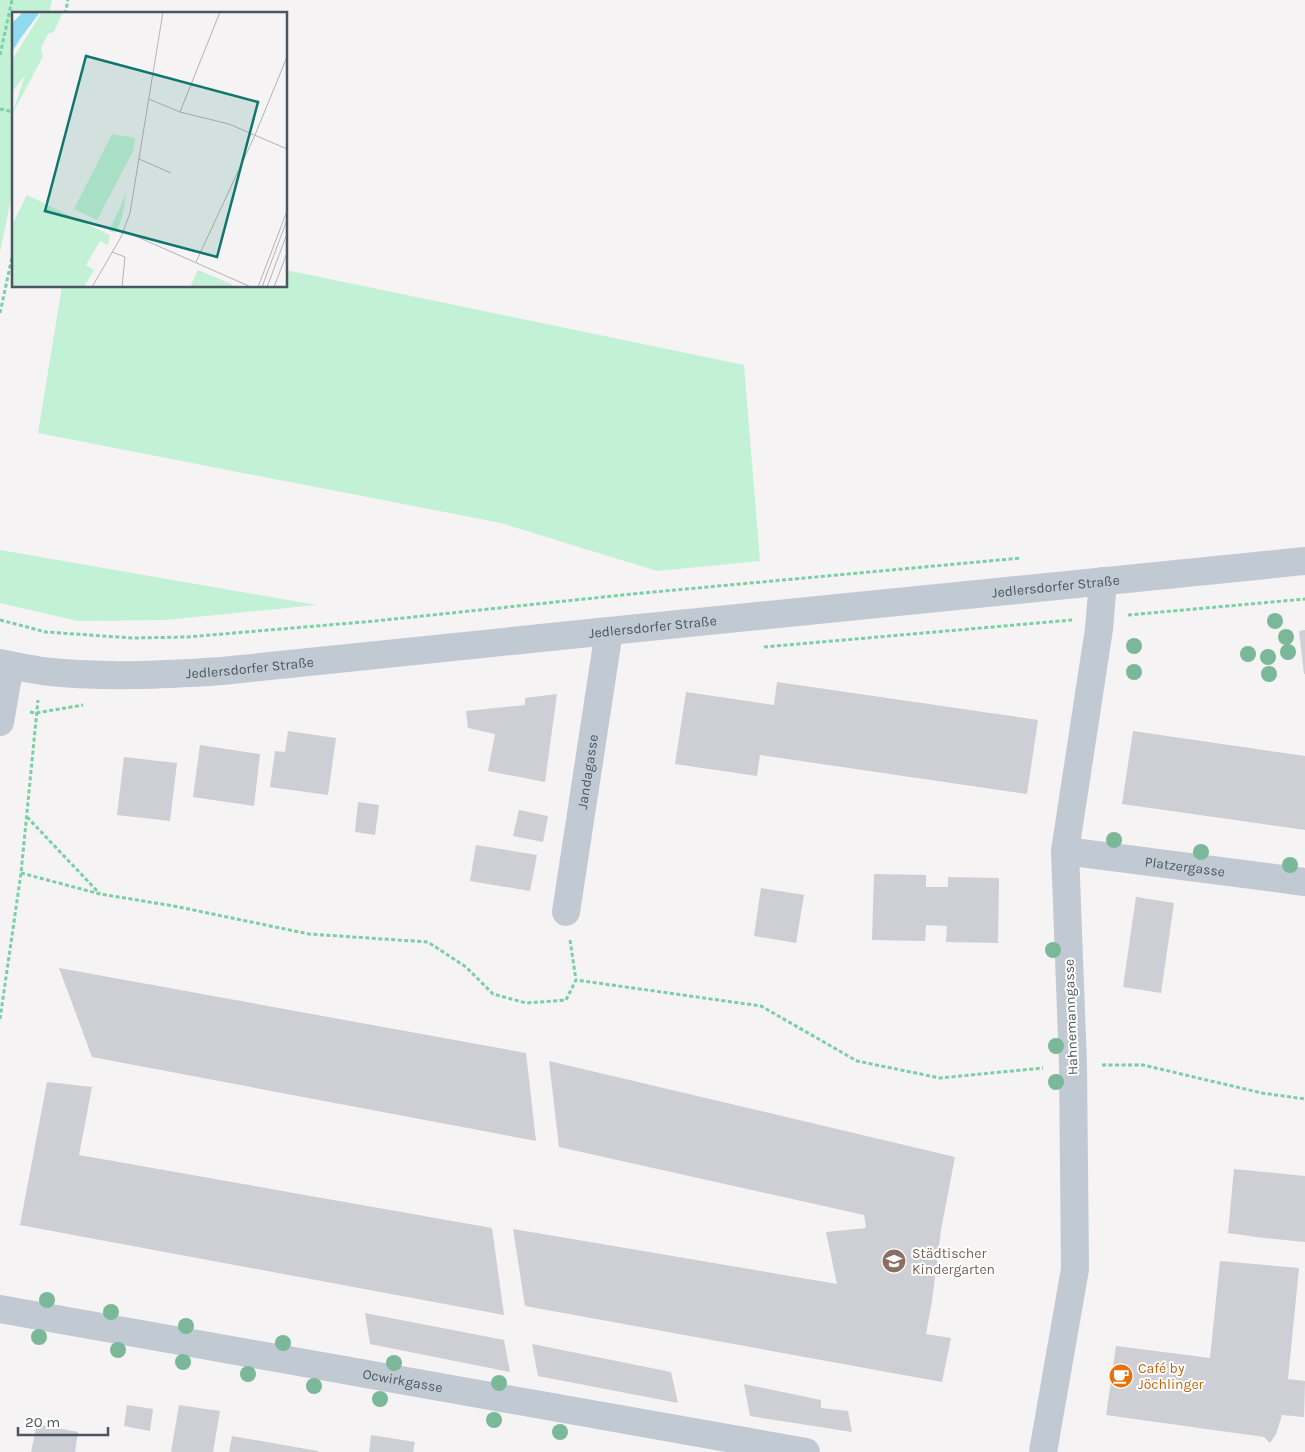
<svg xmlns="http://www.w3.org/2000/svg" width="1305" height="1452" viewBox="0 0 1305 1452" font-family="Karla,sans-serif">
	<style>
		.green { fill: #c3f1d5 }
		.building { fill: #cdcfd5 }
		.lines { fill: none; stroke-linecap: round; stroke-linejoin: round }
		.path { stroke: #7ad0a6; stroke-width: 3; stroke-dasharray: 4 2.5; stroke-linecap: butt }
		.minor { stroke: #c1cad2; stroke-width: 28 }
		.tertiary { stroke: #c1cad2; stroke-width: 28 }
		.tree { fill: #7bb799 }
		.labels { text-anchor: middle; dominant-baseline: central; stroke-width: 4; stroke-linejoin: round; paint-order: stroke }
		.street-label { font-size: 14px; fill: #4a5661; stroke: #fff }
		.education-label { font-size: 14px; fill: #785e54; stroke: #fff; text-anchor: start }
		.food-label { font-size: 14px; fill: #c56008; stroke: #fff; text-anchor: start }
		.inset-road { fill: none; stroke: #b1b4b9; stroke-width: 1 }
		.view { fill: #0f766e; fill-opacity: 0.15; stroke: #0f766e; stroke-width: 2.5 }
		.inset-edge { fill: none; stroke: #4a5661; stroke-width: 2.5 }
	</style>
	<rect width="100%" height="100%" fill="#f5f3f3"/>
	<path class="green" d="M0,0H52L49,14H14V185L0,252Z
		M286,270L744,365L760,561L657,571L501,523L38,433L62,286H286Z
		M0,550L317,605L165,620L78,621L0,603Z"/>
	<path class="building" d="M1305,630V674H1304L1299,631Z
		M777,682L1038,720L1027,794L760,755L757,776L675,764L686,692L774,705Z
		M557,694L545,782L488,771L495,734L468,728L466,711L525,705V698Z
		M288,731L336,738L328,795L270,787L275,751L285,752Z
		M1133,731L1305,756V830L1122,804Z
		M200,745L260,754L254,806L193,797Z
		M124,757L177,763L170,821L117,815Z
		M358,802L379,805L375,835L355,832Z
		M519,810L548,816L543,842L513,836Z
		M476,845L537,855L530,891L470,881Z
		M874,874L926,875V887H948V877L999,878L998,943L946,942L947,926L926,925L925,941L872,940Z
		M761,888L804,895L796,943L754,936Z
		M1136,897L1174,903L1161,993L1123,987Z
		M59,968L526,1053L536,1141L92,1057Z
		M549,1061L955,1157L941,1230L932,1301L926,1334L951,1338L942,1382L525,1306L513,1229L837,1284L826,1232L866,1228L864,1215L559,1147Z
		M47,1082L92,1087L79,1155L492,1228L504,1315L20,1225Z
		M1234,1169L1305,1176V1242L1256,1237L1228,1233Z
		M1220,1261L1299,1268L1288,1379L1305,1381L1304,1417L1282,1415L1276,1434L1270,1443L1264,1437L1106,1415L1116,1346L1210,1358Z
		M365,1313L504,1340L510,1372L370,1344Z
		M532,1344L671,1372L678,1403L538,1376Z
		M744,1384L821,1400V1408L848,1411L852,1432L750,1416Z
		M127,1405L153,1409L150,1431L124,1426Z
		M179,1405L220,1411L213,1452H171Z
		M37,1424L78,1432L75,1452H31Z
		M371,1435L415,1442L413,1452H369Z
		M232,1436L318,1451V1452H229Z"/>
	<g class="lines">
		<path class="path" d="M65,14L68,0
			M0,55L12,0
			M0,109L14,112
			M0,313L14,248
			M1128,615L1305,599
			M0,620L46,632L132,638L187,637L375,621L632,594L1021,558
			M764,647L1072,620
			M30,712L36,713L83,705
			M27,817L100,894
			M21,873L100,894L174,906L309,934L428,942L466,967L493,994L526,1003L566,1000L576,980L761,1006L857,1061L940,1078L1043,1068
			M570,940L576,980
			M0,1019L21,873L38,700
			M1102,1065H1143L1262,1093L1305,1099"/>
		<g class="minor">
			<path id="s1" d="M1065,851L1305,882"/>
			<path id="s2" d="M566,912L609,631"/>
			<path id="s3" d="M0,1309L806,1452"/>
			<path d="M1043,1452L1075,1269L1073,1065L1065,851L1099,629L1103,581"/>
		</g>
		<g class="tertiary">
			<path id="s4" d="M0,663C14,666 28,669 42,671C102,678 162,675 222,671L609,631L1305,561"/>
			<path d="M0,722L10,665"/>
		</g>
	</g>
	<g class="tree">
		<circle cx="1275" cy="621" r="8"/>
		<circle cx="1286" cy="637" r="8"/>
		<circle cx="1134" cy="646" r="8"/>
		<circle cx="1288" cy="652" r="8"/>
		<circle cx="1248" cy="654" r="8"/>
		<circle cx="1268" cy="657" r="8"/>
		<circle cx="1134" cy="672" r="8"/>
		<circle cx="1269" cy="674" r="8"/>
		<circle cx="1114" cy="840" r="8"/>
		<circle cx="1201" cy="852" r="8"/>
		<circle cx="1290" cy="865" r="8"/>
		<circle cx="1053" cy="950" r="8"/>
		<circle cx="1056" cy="1046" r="8"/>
		<circle cx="1056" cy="1082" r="8"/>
		<circle cx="47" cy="1300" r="8"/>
		<circle cx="111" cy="1312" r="8"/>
		<circle cx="186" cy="1326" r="8"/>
		<circle cx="39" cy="1337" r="8"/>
		<circle cx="283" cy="1343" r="8"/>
		<circle cx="118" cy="1350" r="8"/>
		<circle cx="183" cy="1362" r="8"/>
		<circle cx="394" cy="1363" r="8"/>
		<circle cx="248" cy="1374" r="8"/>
		<circle cx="499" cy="1383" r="8"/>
		<circle cx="314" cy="1386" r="8"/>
		<circle cx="380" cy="1399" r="8"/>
		<circle cx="494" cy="1420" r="8"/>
		<circle cx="560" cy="1432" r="8"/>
	</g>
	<defs>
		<symbol id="school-disc" viewBox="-11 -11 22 22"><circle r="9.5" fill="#8d6e63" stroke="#fff"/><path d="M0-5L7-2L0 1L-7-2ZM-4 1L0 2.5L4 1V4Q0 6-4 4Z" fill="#fff"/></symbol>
		<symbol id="cafe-disc" viewBox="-11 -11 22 22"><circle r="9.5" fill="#e8710a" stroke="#fff"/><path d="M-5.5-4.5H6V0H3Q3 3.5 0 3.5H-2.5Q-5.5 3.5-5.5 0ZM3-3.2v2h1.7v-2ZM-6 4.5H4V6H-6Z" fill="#fff"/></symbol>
	</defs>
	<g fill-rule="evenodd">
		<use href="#school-disc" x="880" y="1247" width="28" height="28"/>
		<use href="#cafe-disc" x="1107" y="1362" width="28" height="28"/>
	</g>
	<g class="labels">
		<g class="street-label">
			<text stroke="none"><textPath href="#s4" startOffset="1061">Jedlersdorfer Straße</textPath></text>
			<text stroke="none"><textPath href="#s4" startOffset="656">Jedlersdorfer Straße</textPath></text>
			<text stroke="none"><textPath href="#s4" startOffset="251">Jedlersdorfer Straße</textPath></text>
			<text stroke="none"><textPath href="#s2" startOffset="142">Jandagasse</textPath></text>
			<text stroke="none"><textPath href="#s1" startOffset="121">Platzergasse</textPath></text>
			<text transform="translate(1071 1017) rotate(-92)">Hahnemanngasse</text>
			<text stroke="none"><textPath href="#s3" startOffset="409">Ocwirkgasse</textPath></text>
		</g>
		<g class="education-label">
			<text x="912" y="1253">Städtischer<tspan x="912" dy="16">Kindergarten</tspan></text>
		</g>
		<g class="food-label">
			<text x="1138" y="1368">Café by<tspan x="1138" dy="16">Jöchlinger</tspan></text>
		</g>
	</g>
	<g transform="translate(12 12)">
		<rect width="275" height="275" fill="#f5f3f3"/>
		<path d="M30,0H51L42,20L36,22L29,36L31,44L0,103L13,63L0,80V48ZM100,122L123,126L121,139L85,208L62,197ZM115,180L109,209L103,221L97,219ZM15,183L98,223L96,233L88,229L74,253L82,258L72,275H0V213ZM186,258L219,272L222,275H178Z" fill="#c3f1d5"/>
		<path d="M28,0L8,27L0,40V11L10,1Z" fill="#90daee"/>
		<path class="inset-road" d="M137,87L168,100L217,112L275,137M168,100L208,0M127,147L159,161M112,219L239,275M100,240L113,245L110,275M184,250L243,123L275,45M80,275L109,225L118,201L151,0M246,275L275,199M250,275L275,208M255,275L275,222M262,275L275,241"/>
		<path class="view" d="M74,44L246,90L205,245L33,199Z"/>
		<rect width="275" height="275" class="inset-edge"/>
	</g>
	<path d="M18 1427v8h90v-8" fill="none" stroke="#4a5661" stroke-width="2.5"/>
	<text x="25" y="1427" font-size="15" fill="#4a5661" stroke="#ffffff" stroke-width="4" paint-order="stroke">20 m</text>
</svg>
